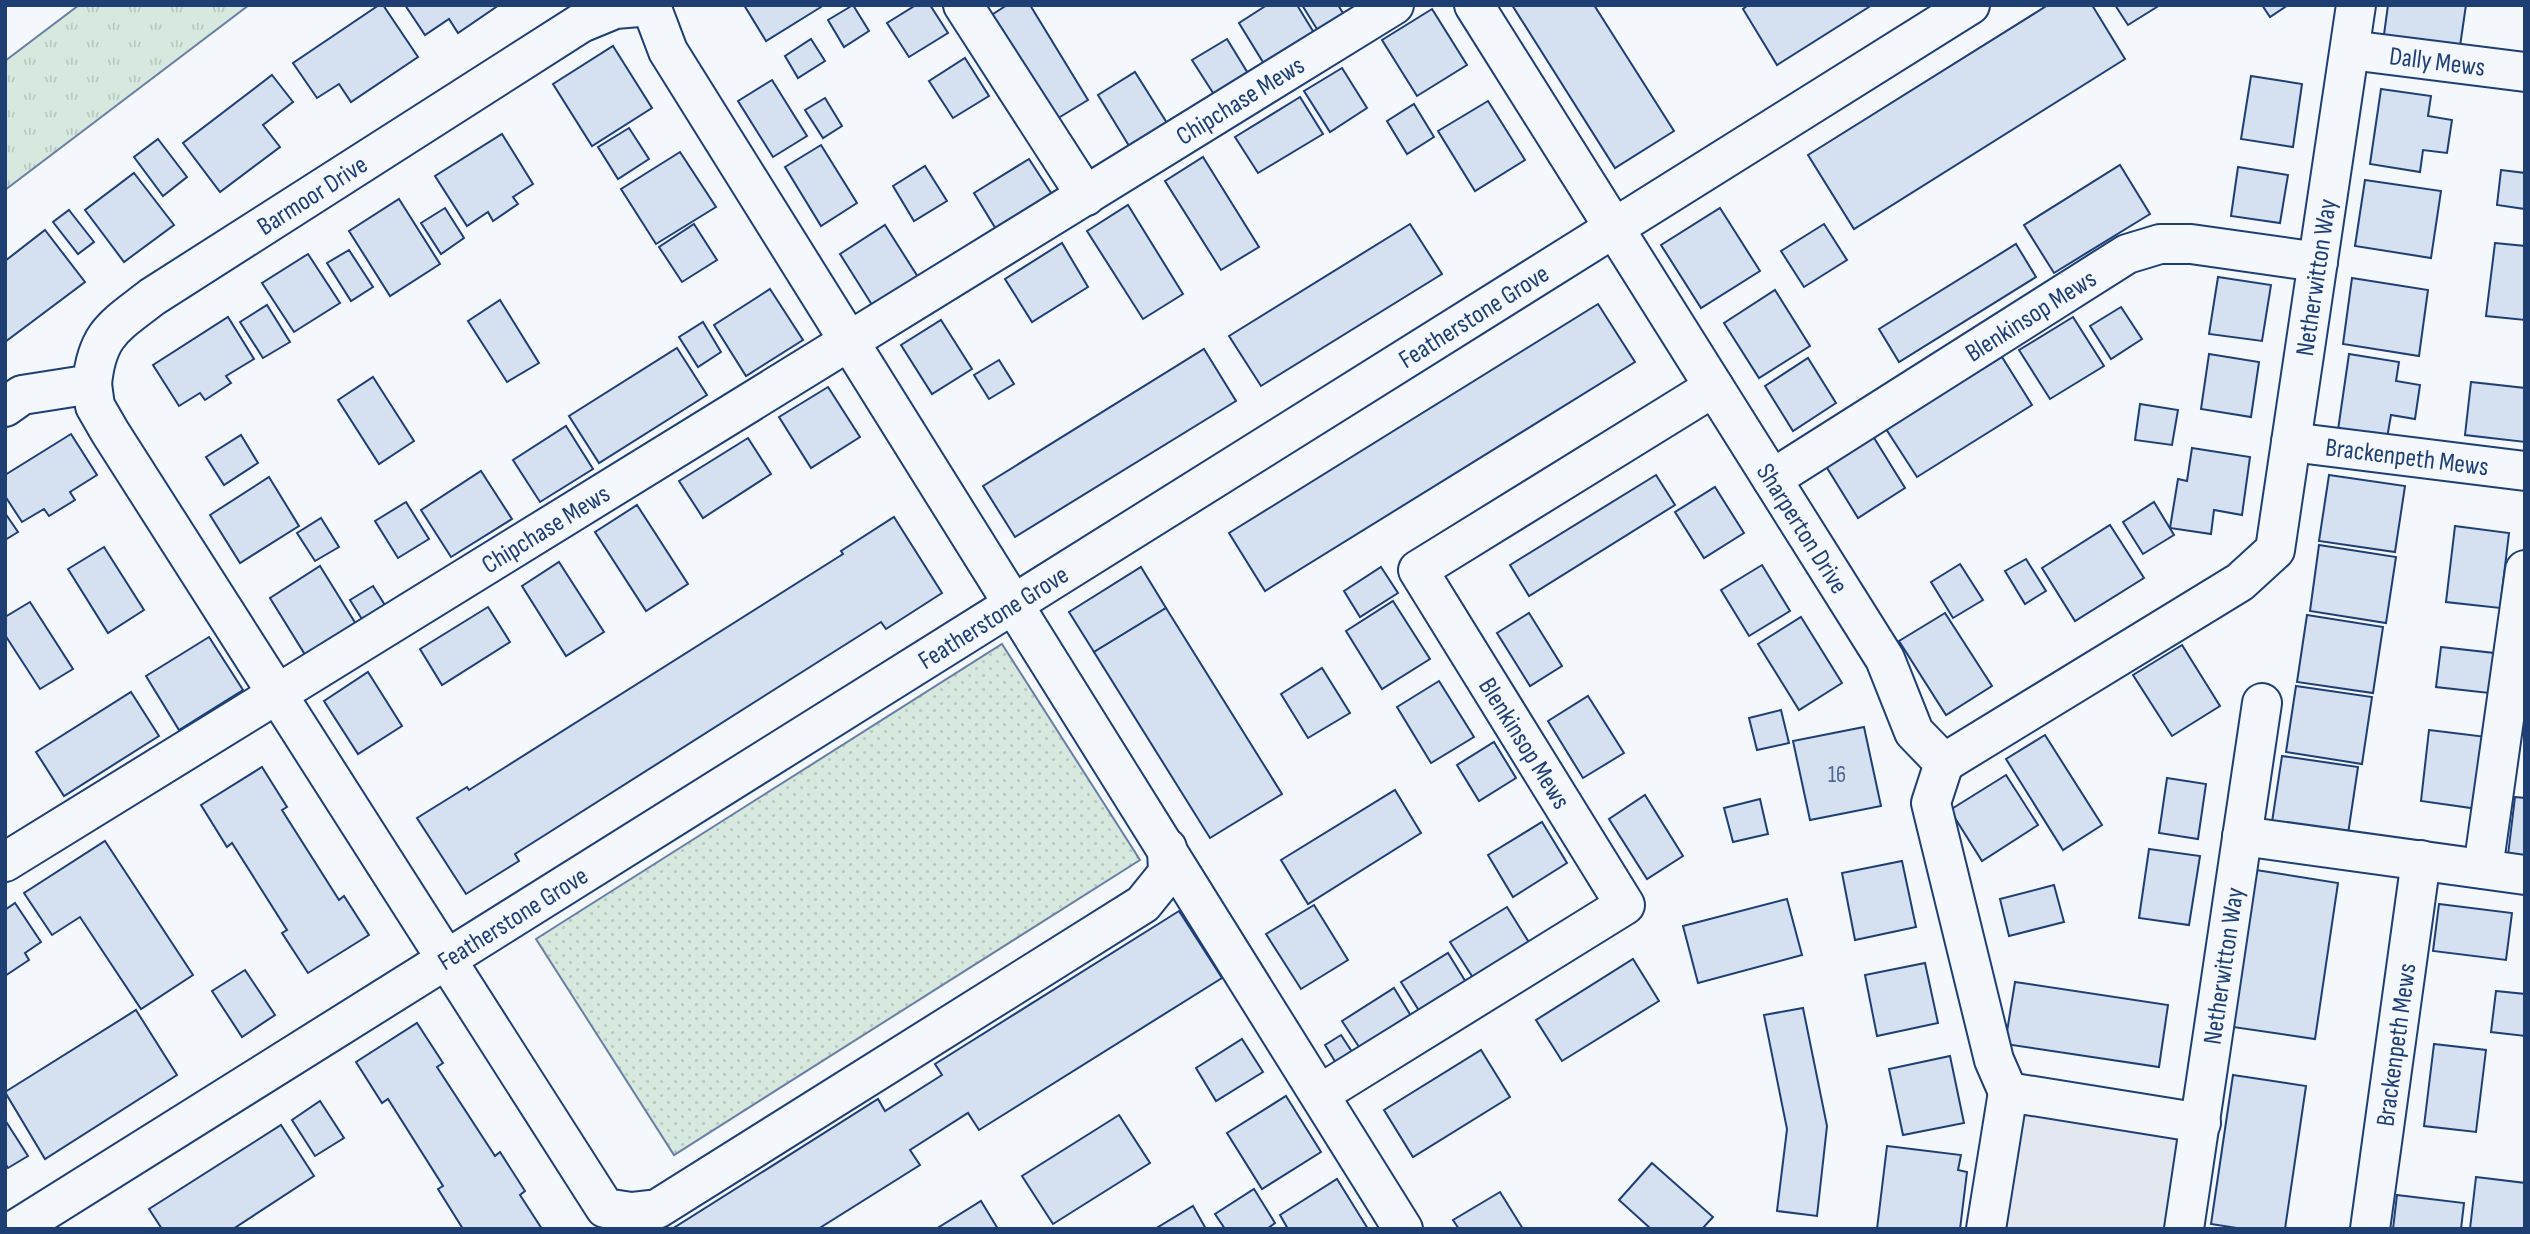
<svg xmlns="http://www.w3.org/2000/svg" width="2530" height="1234" viewBox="0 0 2530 1234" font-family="'Sofia Sans Condensed',sans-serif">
	<defs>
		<pattern id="grass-tufts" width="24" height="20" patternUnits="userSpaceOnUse" patternTransform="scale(1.75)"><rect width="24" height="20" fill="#d7e8df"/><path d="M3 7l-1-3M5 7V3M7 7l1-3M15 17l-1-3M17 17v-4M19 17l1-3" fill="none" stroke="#b8c8c3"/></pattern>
		<pattern id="park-dots" width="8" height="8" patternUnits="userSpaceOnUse" patternTransform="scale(1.75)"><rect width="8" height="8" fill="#d7e8df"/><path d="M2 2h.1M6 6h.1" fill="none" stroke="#b8c8c3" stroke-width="1.8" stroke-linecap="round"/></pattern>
	</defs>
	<rect width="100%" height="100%" fill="#f4f7fb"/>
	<!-- grass -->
	<path fill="url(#grass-tufts)" stroke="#687fa3" stroke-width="2" d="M79,5H249L5,190V61Z"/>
	<!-- park -->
	<path fill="url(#park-dots)" stroke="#687fa3" stroke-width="2" d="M1002,644L1140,860L674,1155L536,939Z"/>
	<!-- parking -->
	<path fill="#e3e8f0" stroke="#687fa3" stroke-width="2" d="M2008,1092L2201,1123L2184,1229H1986Z"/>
	<!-- building -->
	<g fill="#d5e0f0" stroke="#1d3f73" stroke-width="2">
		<path d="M379,5H383L418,57L351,102L339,84L317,98L293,63Z"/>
		<path d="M405,5H499L458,33L449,19L425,35Z"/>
		<path d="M744,5H820L821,7L766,41Z"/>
		<path d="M853,5L869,31L844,47L828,20Z"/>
		<path d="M916,5H930L948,33L909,57L887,23Z"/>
		<path d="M1007,5H1030L1088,100L1055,120L990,16Z"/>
		<path d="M1267,5H1297L1316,36L1266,67L1239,23Z"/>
		<path d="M1302,5H1338L1346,18L1320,34Z"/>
		<path d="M1512,5H1594L1674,131L1615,168Z"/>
		<path d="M1748,5H1872L1777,65L1743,9Z"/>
		<path d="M2048,5H2092L2125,59L1854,229L1808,155Z"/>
		<path d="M2115,5H2160L2128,25Z"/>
		<path d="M2262,5H2288L2270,17Z"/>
		<path d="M2388,5H2466L2459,53L2383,42Z"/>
		<path d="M1432,9L1467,65L1417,96L1382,40Z"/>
		<path d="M811,39L825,61L798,78L785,56Z"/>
		<path d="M1227,39L1249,75L1215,96L1192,60Z"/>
		<path d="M613,46L652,108L592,146L553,84Z"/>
		<path d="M965,58L989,96L953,118L929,81Z"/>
		<path d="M1342,68L1367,108L1330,132L1304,91Z"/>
		<path d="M1135,72L1172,131L1134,154L1098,95Z"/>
		<path d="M272,75L293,102L263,125L280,147L220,192L183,143Z"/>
		<path d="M2251,76L2302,84L2293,147L2241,139Z"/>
		<path d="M772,80L807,136L773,157L738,101Z"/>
		<path d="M2381,89L2431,96L2428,116L2452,120L2447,153L2423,150L2420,172L2370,164Z"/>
		<path d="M1300,97L1323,134L1258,173L1235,137Z"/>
		<path d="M825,98L842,126L823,138L805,110Z"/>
		<path d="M1488,101L1525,160L1475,191L1438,131Z"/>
		<path d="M1414,104L1434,137L1407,154L1387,121Z"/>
		<path d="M629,128L649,159L618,179L598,147Z"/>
		<path d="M502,134L533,184L513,197L518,204L493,221L488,212L467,226L435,176Z"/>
		<path d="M158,139L187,177L163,196L134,157Z"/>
		<path d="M821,145L857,203L821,226L785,167Z"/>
		<path d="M680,152L716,207L656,244L621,189Z"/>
		<path d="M1203,157L1259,247L1221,270L1165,181Z"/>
		<path d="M1029,159L1055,199L999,234L974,193Z"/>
		<path d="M2120,165L2150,214L2054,273L2024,225Z"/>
		<path d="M925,166L947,201L914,221L893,186Z"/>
		<path d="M2238,167L2288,175L2280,223L2231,216Z"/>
		<path d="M2501,170L2525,173V209L2497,205Z"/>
		<path d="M134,173L174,225L124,262L85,210Z"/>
		<path d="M2365,180L2441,191L2431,258L2355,246Z"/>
		<path d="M399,199L440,264L390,296L349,231Z"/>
		<path d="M1128,205L1183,294L1143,319L1087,231Z"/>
		<path d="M445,208L464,238L441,254L421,223Z"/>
		<path d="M1720,208L1760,271L1701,308L1661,245Z"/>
		<path d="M69,210L94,242L78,254L53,222Z"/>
		<path d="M694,224L717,260L682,282L659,247Z"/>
		<path d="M1410,224L1442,274L1261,386L1229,336Z"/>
		<path d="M1824,224L1847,260L1804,287L1781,251Z"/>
		<path d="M885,225L925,288L879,316L840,254Z"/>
		<path d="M45,230L85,282L5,342V261Z"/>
		<path d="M1062,243L1088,287L1032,322L1005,279Z"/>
		<path d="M2495,243L2525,246V320L2486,316Z"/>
		<path d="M2016,244L2036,277L1899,362L1879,329Z"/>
		<path d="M349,250L373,287L351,301L327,263Z"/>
		<path d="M308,254L340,303L294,332L262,283Z"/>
		<path d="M2218,277L2271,285L2262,341L2209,334Z"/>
		<path d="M2352,278L2428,290L2419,356L2343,344Z"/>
		<path d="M770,289L803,340L746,376L714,325Z"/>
		<path d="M1775,290L1810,346L1759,378L1724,323Z"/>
		<path d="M500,300L539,363L507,382L468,321Z"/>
		<path d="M1598,304L1635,362L1265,591L1229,533Z"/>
		<path d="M267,305L290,342L263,358L240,322Z"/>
		<path d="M2121,307L2142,339L2111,359L2090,326Z"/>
		<path d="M228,317L254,359L226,376L231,383L205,400L200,393L179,406L153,365Z"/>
		<path d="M2073,317L2104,366L2050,399L2019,350Z"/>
		<path d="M941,320L972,369L932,394L901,345Z"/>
		<path d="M703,322L721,352L698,367L679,337Z"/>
		<path d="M677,348L707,395L599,463L569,416Z"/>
		<path d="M1204,349L1236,401L1015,537L983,486Z"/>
		<path d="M2209,354L2259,362L2251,417L2201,409Z"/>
		<path d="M2349,354L2399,362L2396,381L2420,385L2415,419L2391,415L2387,438L2338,430Z"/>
		<path d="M2002,357L2032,405L1917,477L1886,429Z"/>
		<path d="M1808,358L1836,403L1793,431L1765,386Z"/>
		<path d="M999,360L1014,384L989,399L974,375Z"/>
		<path d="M373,377L414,441L379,464L338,400Z"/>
		<path d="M2471,382L2525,388V442L2465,435Z"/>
		<path d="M828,387L860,437L811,468L779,417Z"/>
		<path d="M2140,404L2178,410L2172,445L2135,440Z"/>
		<path d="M566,426L593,469L540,502L513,460Z"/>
		<path d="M1871,433L1905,488L1858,518L1824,463Z"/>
		<path d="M71,434L97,475L70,492L75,500L49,516L44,509L22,522L5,496V475Z"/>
		<path d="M241,435L258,463L224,485L206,457Z"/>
		<path d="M748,438L771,474L703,518L679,481Z"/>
		<path d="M2192,448L2250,457L2242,515L2214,510L2211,534L2170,528L2178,479L2187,481Z"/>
		<path d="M481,471L512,519L451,557L421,510Z"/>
		<path d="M1656,475L1675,505L1529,596L1510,565Z"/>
		<path d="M2329,475L2405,486L2395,552L2319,541Z"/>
		<path d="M269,477L299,526L240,563L210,515Z"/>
		<path d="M1715,487L1744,533L1704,558L1675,512Z"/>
		<path d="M406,502L429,539L398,558L375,521Z"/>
		<path d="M2154,502L2174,535L2143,554L2123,522Z"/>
		<path d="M637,505L688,584L646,611L595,532Z"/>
		<path d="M5,513L18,532L5,540Z"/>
		<path d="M894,517L942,593L886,629L881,622L515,854L519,861L466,894L417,818L467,787L469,790L843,554L841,551Z"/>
		<path d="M321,518L339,547L315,561L297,533Z"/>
		<path d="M2110,525L2144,578L2075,621L2042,568Z"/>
		<path d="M2455,526L2509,533L2500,608L2446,602Z"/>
		<path d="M2319,545L2396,557L2386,623L2310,611Z"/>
		<path d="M104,547L144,610L108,633L68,569Z"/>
		<path d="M2026,559L2046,591L2025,604L2005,571Z"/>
		<path d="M559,562L604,632L566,656L522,586Z"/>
		<path d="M1960,564L1983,600L1953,618L1931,582Z"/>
		<path d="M1762,565L1790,611L1749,636L1721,590Z"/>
		<path d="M320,566L359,629L309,661L270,598Z"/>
		<path d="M1141,567L1166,608L1094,652L1069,612Z"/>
		<path d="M1381,567L1398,593L1360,617L1344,591Z"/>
		<path d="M373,586L388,610L365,624L350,600Z"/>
		<path d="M1393,601L1430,659L1382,689L1346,631Z"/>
		<path d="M30,602L73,669L40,689L5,635V617Z"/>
		<path d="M488,607L510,642L442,685L420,649Z"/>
		<path d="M1166,608L1282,794L1210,838L1094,652Z"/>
		<path d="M1529,613L1562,666L1530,686L1497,633Z"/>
		<path d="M1945,613L1992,686L1946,715L1899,641Z"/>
		<path d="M2307,615L2383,627L2373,693L2297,682Z"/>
		<path d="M1801,617L1842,683L1799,710L1758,644Z"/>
		<path d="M209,637L243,690L179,730L146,676Z"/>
		<path d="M2182,645L2220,706L2172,736L2133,675Z"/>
		<path d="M2441,647L2494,653L2489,693L2436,687Z"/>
		<path d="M1322,668L1350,713L1308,738L1281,694Z"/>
		<path d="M368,672L402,726L358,754L324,701Z"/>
		<path d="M1439,681L1474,737L1431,763L1397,707Z"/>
		<path d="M2296,686L2372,697L2362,764L2286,752Z"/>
		<path d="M131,692L159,736L64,796L36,752Z"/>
		<path d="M1588,696L1624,753L1583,778L1548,721Z"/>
		<path d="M1781,710L1789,743L1757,750L1749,718Z"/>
		<path d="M1864,727L1881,806L1810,820L1793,741Z"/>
		<path d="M2429,730L2487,737L2478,809L2421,801Z"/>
		<path d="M2045,735L2102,825L2063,850L2006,759Z"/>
		<path d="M1494,742L1516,778L1479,801L1457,765Z"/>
		<path d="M2282,756L2358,767L2348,834L2272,822Z"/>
		<path d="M262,767L287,807L282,810L339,900L344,896L369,935L308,973L282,933L287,930L232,843L227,847L201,805Z"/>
		<path d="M2006,775L2038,825L1982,861L1950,810Z"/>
		<path d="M2167,778L2206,784L2198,839L2159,833Z"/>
		<path d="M1395,790L1421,833L1308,904L1281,860Z"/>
		<path d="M1645,795L1683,856L1647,879L1609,819Z"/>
		<path d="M2515,797L2525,798V857L2508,855Z"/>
		<path d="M1760,799L1768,834L1733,842L1724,808Z"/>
		<path d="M1542,822L1567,863L1513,897L1488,855Z"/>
		<path d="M105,841L193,975L141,1009L80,917L52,935L24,893Z"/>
		<path d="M2149,849L2200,856L2189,925L2139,918Z"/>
		<path d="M1902,861L1916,927L1855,940L1842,873Z"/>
		<path d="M2256,870L2338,883L2315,1039L2233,1027Z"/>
		<path d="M2054,885L2064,922L2009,936L2000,899Z"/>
		<path d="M1787,899L1802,955L1698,983L1683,926Z"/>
		<path d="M15,903L41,942L25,953L29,960L5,976V910Z"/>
		<path d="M2439,904L2512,913L2506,960L2433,951Z"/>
		<path d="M1314,905L1348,960L1301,989L1266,934Z"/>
		<path d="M1507,907L1535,952L1479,987L1450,942Z"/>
		<path d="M1179,911L1222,978L979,1130L968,1113L910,1150L920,1165L818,1229H672L878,1099L885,1111L942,1075L935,1064Z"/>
		<path d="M1448,953L1472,992L1425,1020L1401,982Z"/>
		<path d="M1633,959L1659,1001L1562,1061L1536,1020Z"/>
		<path d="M1925,963L1938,1023L1877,1036L1865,975Z"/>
		<path d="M245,970L275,1015L242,1037L212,991Z"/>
		<path d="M2015,982L2168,1005L2159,1067L2005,1044Z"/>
		<path d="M1394,988L1416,1024L1365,1056L1342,1021Z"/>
		<path d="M2496,991L2525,994V1036L2491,1032Z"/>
		<path d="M1803,1008L1827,1126L1817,1216L1777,1211L1787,1129L1764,1015Z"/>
		<path d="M136,1010L177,1075L45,1159L5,1092Z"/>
		<path d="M417,1023L443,1063L437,1067L495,1156L500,1152L525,1191L520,1195L542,1229H463L438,1189L443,1186L388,1099L382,1103L356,1062Z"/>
		<path d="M1341,1035L1356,1058L1339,1068L1325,1045Z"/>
		<path d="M1242,1039L1263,1072L1216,1101L1196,1068Z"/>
		<path d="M2434,1044L2486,1050L2476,1132L2424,1126Z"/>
		<path d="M1481,1050L1510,1097L1413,1157L1384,1110Z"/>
		<path d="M1950,1056L1964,1123L1903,1135L1889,1069Z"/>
		<path d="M2233,1075L2306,1086L2285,1229H2243L2211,1224Z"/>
		<path d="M1286,1096L1321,1152L1262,1189L1227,1133Z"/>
		<path d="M320,1101L344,1138L315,1156L292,1120Z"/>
		<path d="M1119,1115L1150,1163L1053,1224L1022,1176Z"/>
		<path d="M5,1120L28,1156L8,1168L5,1163Z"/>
		<path d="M281,1125L314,1176L233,1229H162L149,1209Z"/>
		<path d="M1887,1146L1961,1155L1958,1170L1967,1172L1960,1229H1877Z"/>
		<path d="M1652,1163L1713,1217L1702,1229H1651L1619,1200Z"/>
		<path d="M2476,1177L2525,1183V1229H2470Z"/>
		<path d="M1337,1179L1368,1229H1288L1280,1215Z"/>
		<path d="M1254,1189L1275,1223L1267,1229H1225L1215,1214Z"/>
		<path d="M1500,1192L1523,1229H1459L1453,1220Z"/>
		<path d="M2397,1195L2464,1203L2461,1229H2393Z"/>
		<path d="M981,1201L998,1229H936Z"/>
		<path d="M1193,1206L1206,1229H1155Z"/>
	</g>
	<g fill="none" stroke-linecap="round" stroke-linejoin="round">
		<defs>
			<g id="street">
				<path d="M963,5L1086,196"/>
				<path id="s1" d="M1474,5L1885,659L1914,732L1944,763"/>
				<path d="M651,6L668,51L1403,1229"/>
				<path id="s2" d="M2350,50L2525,72"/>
				<path d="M92,384L95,406L110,432L605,1208L631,1212L657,1209L1143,904L1168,873L1167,848"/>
				<path id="s3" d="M5,407L22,395L92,384C97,333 115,326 152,297L581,23L615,9L651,6"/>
				<path id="s4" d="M2291,442L2525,471"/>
				<path id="s5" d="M1772,479L2127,254L2160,244H2191L2318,262"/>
				<path id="s6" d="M1944,763L2240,582L2275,550L2356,5"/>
				<path d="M1944,763L1931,803L1994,1060L2008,1092"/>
				<path d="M2242,836L2525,875"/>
				<path id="s7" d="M5,862L1394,5"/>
				<path d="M2483,869L2525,570"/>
				<path d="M1320,1094L1625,905L1418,570L1714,387"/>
				<path id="s8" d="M16,1229L1970,5"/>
				<path d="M1986,1229L2008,1092L2201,1123"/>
				<path id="s9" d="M2184,1229L2262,703"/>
				<path id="s10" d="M2370,1229L2421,860"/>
			</g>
		</defs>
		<!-- street casing -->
		<use href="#street" stroke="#1d3f73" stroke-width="42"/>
		<!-- street -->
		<use href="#street" stroke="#f4f7fb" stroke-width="38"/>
	</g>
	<g text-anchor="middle" stroke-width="5" stroke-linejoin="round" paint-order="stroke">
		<!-- number labels -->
		<g font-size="23" fill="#4b6792">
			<text x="1837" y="782">16</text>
		</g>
		<!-- street labels -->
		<g font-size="26" fill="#1d3f73" stroke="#f4f7fb">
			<text dy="9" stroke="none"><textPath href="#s2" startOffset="88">Dally Mews</textPath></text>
			<text dy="9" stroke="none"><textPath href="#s7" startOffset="1451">Chipchase Mews</textPath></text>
			<text dy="9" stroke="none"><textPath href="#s3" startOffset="392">Barmoor Drive</textPath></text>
			<text dy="9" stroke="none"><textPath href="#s6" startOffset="670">Netherwitton Way</textPath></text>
			<text dy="9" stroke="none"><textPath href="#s5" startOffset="306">Blenkinsop Mews</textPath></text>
			<text dy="9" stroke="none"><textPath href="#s8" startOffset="1720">Featherstone Grove</textPath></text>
			<text dy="9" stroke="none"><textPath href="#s4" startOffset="117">Brackenpeth Mews</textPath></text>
			<text dy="9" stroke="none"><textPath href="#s1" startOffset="618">Sharperton Drive</textPath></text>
			<text dy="9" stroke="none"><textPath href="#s7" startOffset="635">Chipchase Mews</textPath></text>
			<text dy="9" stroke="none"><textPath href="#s8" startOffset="1153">Featherstone Grove</textPath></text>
			<text transform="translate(1525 743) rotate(58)" y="9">Blenkinsop Mews</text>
			<text dy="9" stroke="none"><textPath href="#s8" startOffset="586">Featherstone Grove</textPath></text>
			<text dy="9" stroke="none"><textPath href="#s9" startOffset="266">Netherwitton Way</textPath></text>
			<text dy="9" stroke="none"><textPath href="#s10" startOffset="186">Brackenpeth Mews</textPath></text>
		</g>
	</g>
	<!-- border -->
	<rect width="2530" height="1234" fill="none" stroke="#1d3f73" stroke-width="14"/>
</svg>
